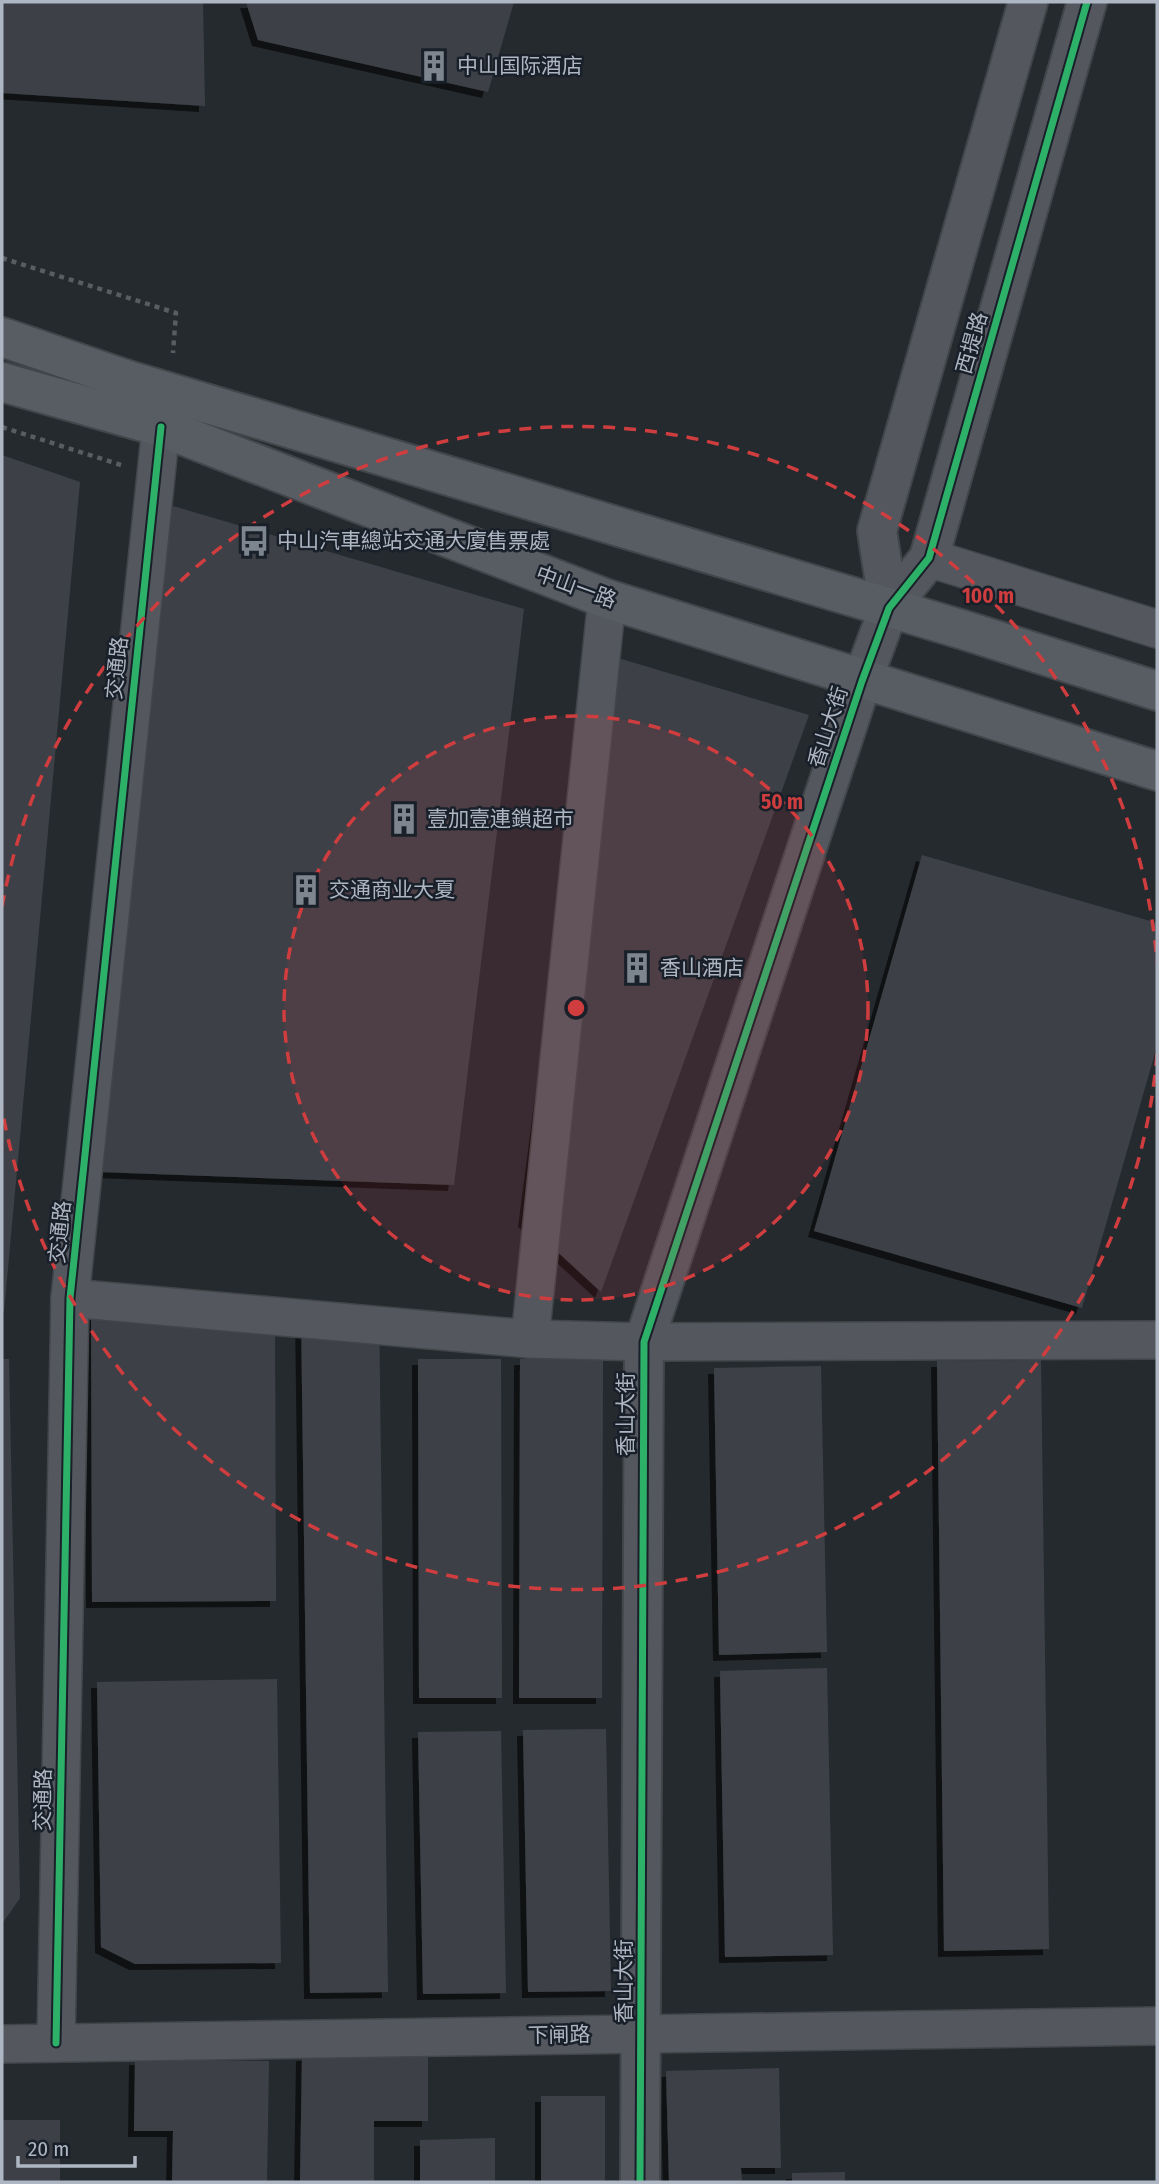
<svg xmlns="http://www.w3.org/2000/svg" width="1159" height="2184" viewBox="0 0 1159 2184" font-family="'Fira Sans Condensed','Noto Sans SC',sans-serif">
	<defs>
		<filter id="shadow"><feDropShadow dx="-6" dy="6" stdDeviation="0" flood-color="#0009"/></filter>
	</defs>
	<rect width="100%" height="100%" fill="#252a2f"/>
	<!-- building -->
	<g fill="#3d4146" filter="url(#shadow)">
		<path d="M2,2H203L205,106L2,93Z"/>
		<path d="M246,2H514L488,92L258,40Z"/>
		<path d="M2,455L80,482L4,1312H2Z"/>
		<path d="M156,501L524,609L454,1185L100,1172Z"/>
		<path d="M598,652L809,715L601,1292L524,1221Z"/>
		<path d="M922,855L1157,923V1046L1082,1308L814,1231Z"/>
		<path d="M379,1310L388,1992L310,1993L301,1311Z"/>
		<path d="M91,1313H275L276,1601L92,1602Z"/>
		<path d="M2,1359H9L20,1898L2,1924Z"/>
		<path d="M418,1359H501L502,1698H419Z"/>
		<path d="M520,1359H603L602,1698H519Z"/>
		<path d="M1041,1360L1049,1949L944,1951L937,1361Z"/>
		<path d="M821,1366L827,1652L719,1655L714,1368Z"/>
		<path d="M827,1668L833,1955L725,1957L720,1671Z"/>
		<path d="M277,1679L281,1963L135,1964L101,1947L97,1682Z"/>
		<path d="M606,1729L611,1991L528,1992L523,1730Z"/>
		<path d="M501,1731L506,1993L423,1994L418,1732Z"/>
		<path d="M302,2055L428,2056V2121H374V2182H300Z"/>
		<path d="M135,2059L269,2061L267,2182H172L173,2131H134Z"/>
		<path d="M779,2068L781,2168H741L742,2182H669L666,2071Z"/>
		<rect x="541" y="2096" width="64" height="86"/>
		<rect x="2" y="2120" width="58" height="62"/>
		<path d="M495,2138V2182H420V2140Z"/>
		<path d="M845,2172V2182H792V2173Z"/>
	</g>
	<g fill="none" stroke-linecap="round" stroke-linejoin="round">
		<defs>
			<g id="minor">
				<path d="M929,558L1157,629"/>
				<path d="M70,1298L530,1339L607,599"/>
				<path d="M530,1339L644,1342L1157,1340"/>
				<path d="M56,2043L70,1298L161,427"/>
				<path d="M2,2044L1157,2026"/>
			</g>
			<g id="tertiary">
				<path d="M889,608L877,531L1028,2"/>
				<path d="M640,2182L644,1342L862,681L889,608L929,558L1087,2"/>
			</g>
			<g id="secondary">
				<path d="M2,337L128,380L967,631L1157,691"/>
				<path d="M2,382L161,427L607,599L1157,771"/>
			</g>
		</defs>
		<!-- minor casing -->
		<use href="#minor" stroke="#42464a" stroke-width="40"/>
		<!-- tertiary casing -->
		<use href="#tertiary" stroke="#42464a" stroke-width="42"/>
		<!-- secondary casing -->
		<use href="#secondary" stroke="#42464a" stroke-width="42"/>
		<!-- path -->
		<g stroke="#585d61" stroke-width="4.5" stroke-dasharray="5 5" stroke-linecap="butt">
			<path d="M2,258L176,313L173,353"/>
			<path d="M2,427L121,465"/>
		</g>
		<!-- minor -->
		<use href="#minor" stroke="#54585e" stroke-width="37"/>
		<!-- tertiary -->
		<use href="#tertiary" stroke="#54585e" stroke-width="38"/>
		<!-- secondary -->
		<use href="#secondary" stroke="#585c63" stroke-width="38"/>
		<defs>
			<g id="cycleway">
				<path d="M56,2043L70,1298L161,427"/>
				<path d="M640,2182L644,1342L862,681L889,608L929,558L1087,2"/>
			</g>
		</defs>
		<!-- cycleway casing -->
		<use href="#cycleway" stroke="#192029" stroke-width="11"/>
		<!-- cycleway -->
		<use href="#cycleway" stroke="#2db169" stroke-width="7"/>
	</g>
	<!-- distance rings -->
	<circle cx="576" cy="1008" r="292" fill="#d03d3f" fill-opacity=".12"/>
	<g fill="none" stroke="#d03d3f" stroke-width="3.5" stroke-dasharray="12 9">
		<circle cx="576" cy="1008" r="292"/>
		<path d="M1157 1054A583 583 0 0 1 2 1109M2 907A583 583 0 0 1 1157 962"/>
	</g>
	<!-- icons -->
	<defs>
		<symbol id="building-bare" viewBox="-9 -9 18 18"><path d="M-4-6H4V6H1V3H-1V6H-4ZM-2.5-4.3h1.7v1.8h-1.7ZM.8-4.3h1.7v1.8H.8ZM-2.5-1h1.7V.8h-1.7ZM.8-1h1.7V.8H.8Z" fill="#7d858f" stroke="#192029" stroke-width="2.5" paint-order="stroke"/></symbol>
		<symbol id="bus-bare" viewBox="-9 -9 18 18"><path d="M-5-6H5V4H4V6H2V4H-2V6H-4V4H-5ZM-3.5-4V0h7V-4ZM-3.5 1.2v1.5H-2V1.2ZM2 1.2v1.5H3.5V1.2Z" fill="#7d858f" stroke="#192029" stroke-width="2.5" paint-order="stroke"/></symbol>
	</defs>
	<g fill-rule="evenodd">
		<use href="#building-bare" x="412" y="44" width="44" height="44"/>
		<use href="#bus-bare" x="232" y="519" width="44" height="44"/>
		<use href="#building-bare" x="382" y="797" width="44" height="44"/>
		<use href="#building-bare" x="284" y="868" width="44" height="44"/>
		<use href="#building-bare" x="615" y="946" width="44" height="44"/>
	</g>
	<g text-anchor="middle" stroke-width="5" stroke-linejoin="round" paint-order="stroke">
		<!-- poi labels -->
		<g font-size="21" fill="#adb6c2" stroke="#192029" text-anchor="start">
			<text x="457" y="73">中山国际酒店</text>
			<text x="277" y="548">中山汽車總站交通大廈售票處</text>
			<text x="427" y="826">壹加壹連鎖超市</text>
			<text x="329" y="897">交通商业大夏</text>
			<text x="660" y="975">香山酒店</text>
		</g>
		<!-- street labels -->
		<g font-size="21" fill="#adb6c2" stroke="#192029">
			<text transform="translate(972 343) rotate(-74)" y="7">西提路</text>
			<text transform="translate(576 587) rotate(20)" y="7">中山一路</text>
			<text transform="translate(117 668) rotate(-84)" y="7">交通路</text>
			<text transform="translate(828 727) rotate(-72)" y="7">香山大街</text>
			<text transform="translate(60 1232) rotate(-84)" y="7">交通路</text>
			<text transform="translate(626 1414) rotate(-90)" y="7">香山大街</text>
			<text transform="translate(43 1800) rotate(-89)" y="7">交通路</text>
			<text transform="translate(624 1981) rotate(-90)" y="7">香山大街</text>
			<text transform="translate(559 2035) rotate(-1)" y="7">下闸路</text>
		</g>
	</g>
	<circle cx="576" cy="1008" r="10" fill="#d03d3f" stroke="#192029" stroke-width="3.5"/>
	<g font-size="21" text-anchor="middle" font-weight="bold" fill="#d03d3f" stroke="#192029" stroke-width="5" stroke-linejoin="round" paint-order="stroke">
		<text x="988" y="603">100 m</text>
		<text x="782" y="809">50 m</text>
	</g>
	<!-- border -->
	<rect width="1159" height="2184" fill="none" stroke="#adb6c2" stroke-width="7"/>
	<!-- scale -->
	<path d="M18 2156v10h117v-10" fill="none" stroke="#adb6c2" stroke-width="3.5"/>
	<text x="28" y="2156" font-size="21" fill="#adb6c2" stroke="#192029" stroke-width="5" paint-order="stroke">20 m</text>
</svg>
